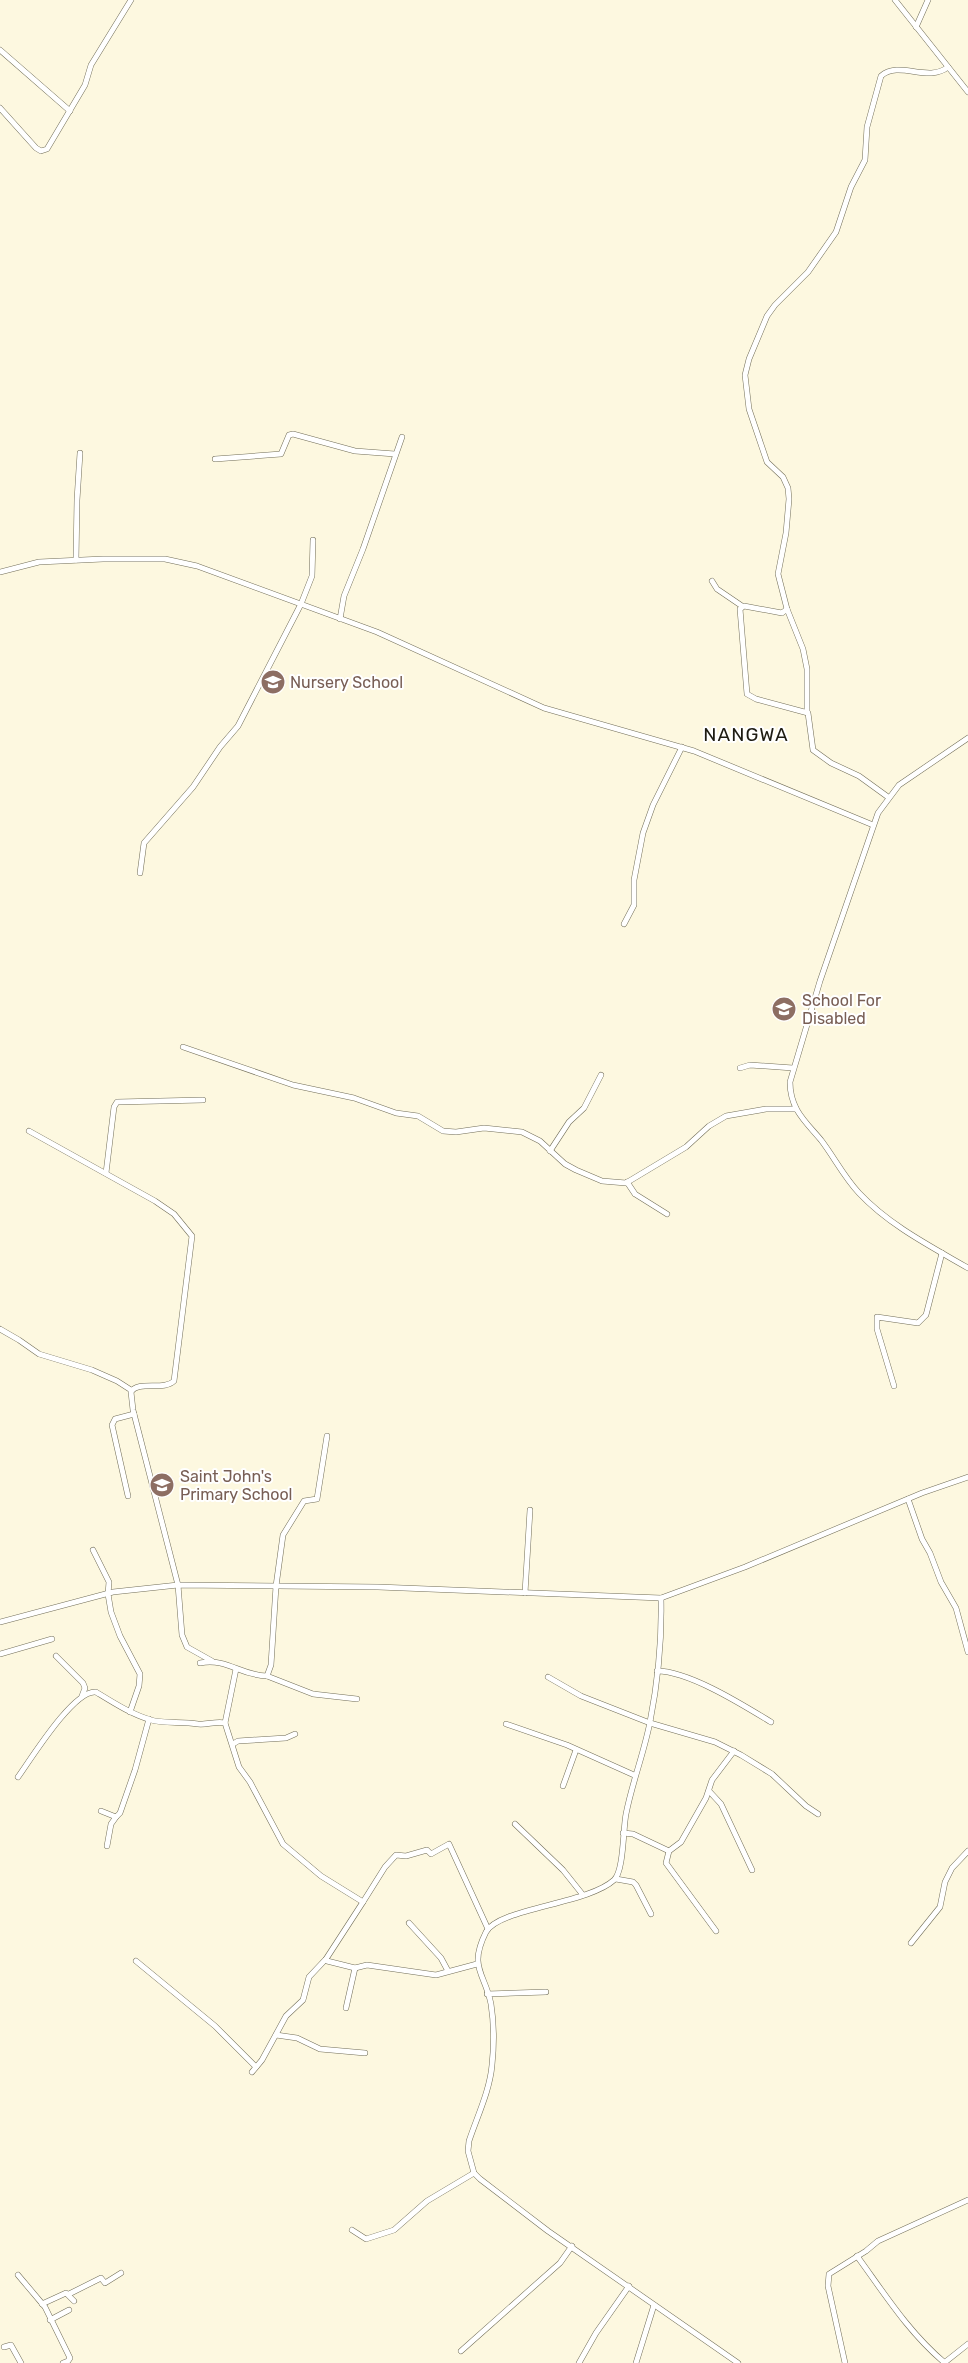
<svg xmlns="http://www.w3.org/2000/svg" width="968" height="2363" viewBox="0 0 968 2363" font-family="Rubik,sans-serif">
	<rect width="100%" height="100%" fill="#fdf8e0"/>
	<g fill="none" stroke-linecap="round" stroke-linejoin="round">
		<defs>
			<g id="minor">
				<path d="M895,0L968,92"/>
				<path d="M916,27L928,0"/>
				<path d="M0,50L70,111"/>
				<path d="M0,108L36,148L41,151L47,149L85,85L91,65L131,0"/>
				<path d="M215,459L281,454L289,435L293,434L355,451L395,454"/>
				<path d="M76,560L77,500L80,453"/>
				<path d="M0,572L39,562L103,559H165L197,566L377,632L544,708L694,751L873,825"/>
				<path d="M712,581L717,589L742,606"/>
				<path d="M787,609L782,613L744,606L740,609L747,694L756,699L808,713L813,750L831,763L859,776L888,797"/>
				<path d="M340,619L344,596L363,549L402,437"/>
				<path d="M807,712V669L803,649L787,609L778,574L786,533L789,499L788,488L783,477L767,462L749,409L745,375L749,359L767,316L775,305L808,272L836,232L851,187L865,160L867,127L881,76C899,60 928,83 948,67"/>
				<path d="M968,738L899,785L878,813L820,981L790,1082C790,1109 805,1121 821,1140C834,1157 844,1177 859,1193C889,1225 930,1246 968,1268"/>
				<path d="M140,873L144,843L193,787L220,747L238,726L301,604L312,576L313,540"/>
				<path d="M624,924L634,905V880L643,833L653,805L682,747"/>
				<path d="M183,1047L293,1085L354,1098L396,1113L418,1116L443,1131L456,1132L484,1128L522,1132L540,1141L565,1164L576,1170L602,1181L626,1183L686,1147L709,1126L726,1116L766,1109H796"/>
				<path d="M740,1068L750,1065L793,1068"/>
				<path d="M29,1131L155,1201L174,1214L192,1236L174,1381C164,1391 138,1380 131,1392L133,1410L178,1585L182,1635L187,1647L212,1661"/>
				<path d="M550,1151L569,1122L584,1108L601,1075"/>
				<path d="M106,1173L114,1107L117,1102L203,1100"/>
				<path d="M627,1182L635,1194L667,1214"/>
				<path d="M0,1329L19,1340L39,1354L92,1370L117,1381L131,1390"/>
				<path d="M894,1386L877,1329V1317L918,1323L926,1315L942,1253"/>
				<path d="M327,1436L317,1499L304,1501L283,1535L276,1586L271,1665L267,1676L313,1694L357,1699"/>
				<path d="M128,1496L112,1425L115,1419L134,1414"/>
				<path d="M908,1499L922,1539L930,1553L941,1582L956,1608L968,1652"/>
				<path d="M93,1550L109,1582L108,1594L111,1612L120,1636L140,1674L139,1686L130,1712"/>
				<path d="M525,1593L530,1510"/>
				<path d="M661,1598C662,1639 658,1681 650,1722C644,1753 632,1783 626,1814C623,1828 624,1871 614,1880C588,1904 499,1908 486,1932C468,1968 485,1973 491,2004C494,2023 494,2046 492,2065C490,2090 477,2117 469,2141L468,2151L474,2173L480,2179L548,2231L738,2363"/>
				<path d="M0,1622L113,1592L178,1585L378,1587L661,1598L745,1567L922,1493L968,1477"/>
				<path d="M0,1654L52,1639"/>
				<path d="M56,1656L83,1683L85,1688L82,1696"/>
				<path d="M200,1663C228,1658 239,1675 267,1676"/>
				<path d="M657,1671C689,1671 743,1705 771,1722"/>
				<path d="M548,1677L581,1696L650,1723L715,1742L741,1755L772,1774L806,1806L818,1814"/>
				<path d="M225,1723L236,1669"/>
				<path d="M506,1724L567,1745L634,1775"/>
				<path d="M233,1744L238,1741L286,1738L295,1734"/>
				<path d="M18,1777C31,1759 74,1689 96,1692C114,1703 131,1714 151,1720C164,1724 183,1721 198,1724C207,1725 216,1721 225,1723L239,1767L250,1782L283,1844L321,1876L363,1902L326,1959L327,1961L355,1968L367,1965L436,1975L477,1964"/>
				<path d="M563,1786L576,1750"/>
				<path d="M709,1791L721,1804L752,1870"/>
				<path d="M101,1811L116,1817L120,1813L135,1770L149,1719"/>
				<path d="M515,1824L563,1870L583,1895"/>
				<path d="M623,1833L633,1834L669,1851"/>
				<path d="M107,1846L111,1824L116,1817"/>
				<path d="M616,1879L633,1882L636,1885L651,1914"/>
				<path d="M363,1902L385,1867L396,1855L406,1856L427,1850L431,1854L449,1844L488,1929"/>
				<path d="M409,1923L441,1958L448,1971"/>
				<path d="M716,1931L666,1863L669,1851L681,1842L706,1798L712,1780L734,1751"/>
				<path d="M911,1943L940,1907L945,1882L952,1868L968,1851"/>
				<path d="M136,1961L215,2026L256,2067"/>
				<path d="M487,1994L546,1992"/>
				<path d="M346,2008L355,1968"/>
				<path d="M276,2035L297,2038L320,2049L365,2053"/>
				<path d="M252,2072L262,2060L286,2016L303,2000L309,1977L325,1960"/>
				<path d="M352,2230L366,2239L394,2230L427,2201L474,2173"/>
				<path d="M857,2256C884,2293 909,2333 945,2363"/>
				<path d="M18,2275L45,2307L70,2358L68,2361L63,2363"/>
				<path d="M69,2294L101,2278L105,2283L121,2273"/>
				<path d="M42,2304L66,2293L74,2301"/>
				<path d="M50,2320L69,2310"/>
				<path d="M4,2347L11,2345L21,2363"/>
				<path d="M461,2351L560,2263L572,2246"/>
				<path d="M579,2363L596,2333L629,2286"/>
				<path d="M636,2363L654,2305"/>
				<path d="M845,2363L828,2286L829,2274L866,2251L878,2241L968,2200"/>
				<path d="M944,2363L968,2344"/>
			</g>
		</defs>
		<!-- minor casing -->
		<use href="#minor" stroke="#726e58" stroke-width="6"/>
		<!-- minor -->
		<use href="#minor" stroke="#fff" stroke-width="5"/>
	</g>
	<!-- icons -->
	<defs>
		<symbol id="school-disc" viewBox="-11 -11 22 22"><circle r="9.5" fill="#8d6e63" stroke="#fff"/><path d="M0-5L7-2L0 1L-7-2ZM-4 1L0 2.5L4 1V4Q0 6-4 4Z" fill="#fff"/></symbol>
	</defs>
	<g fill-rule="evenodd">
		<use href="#school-disc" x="259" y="668" width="28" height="28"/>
		<use href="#school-disc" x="770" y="995" width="28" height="28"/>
		<use href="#school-disc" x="148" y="1471" width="28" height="28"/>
	</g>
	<g text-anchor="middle" stroke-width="4" stroke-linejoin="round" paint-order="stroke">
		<!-- education labels -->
		<g font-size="16" fill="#785e54" stroke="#fff" text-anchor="start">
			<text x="290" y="688">Nursery School</text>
			<text x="802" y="1006">School For<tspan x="802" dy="18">Disabled</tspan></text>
			<text x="180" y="1482">Saint John's<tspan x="180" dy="18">Primary School</tspan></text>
		</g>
		<!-- quarter labels -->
		<g font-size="19" letter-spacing="1" fill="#1e1c13" stroke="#fff">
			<text x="746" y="741">NANGWA</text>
		</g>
	</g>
</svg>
